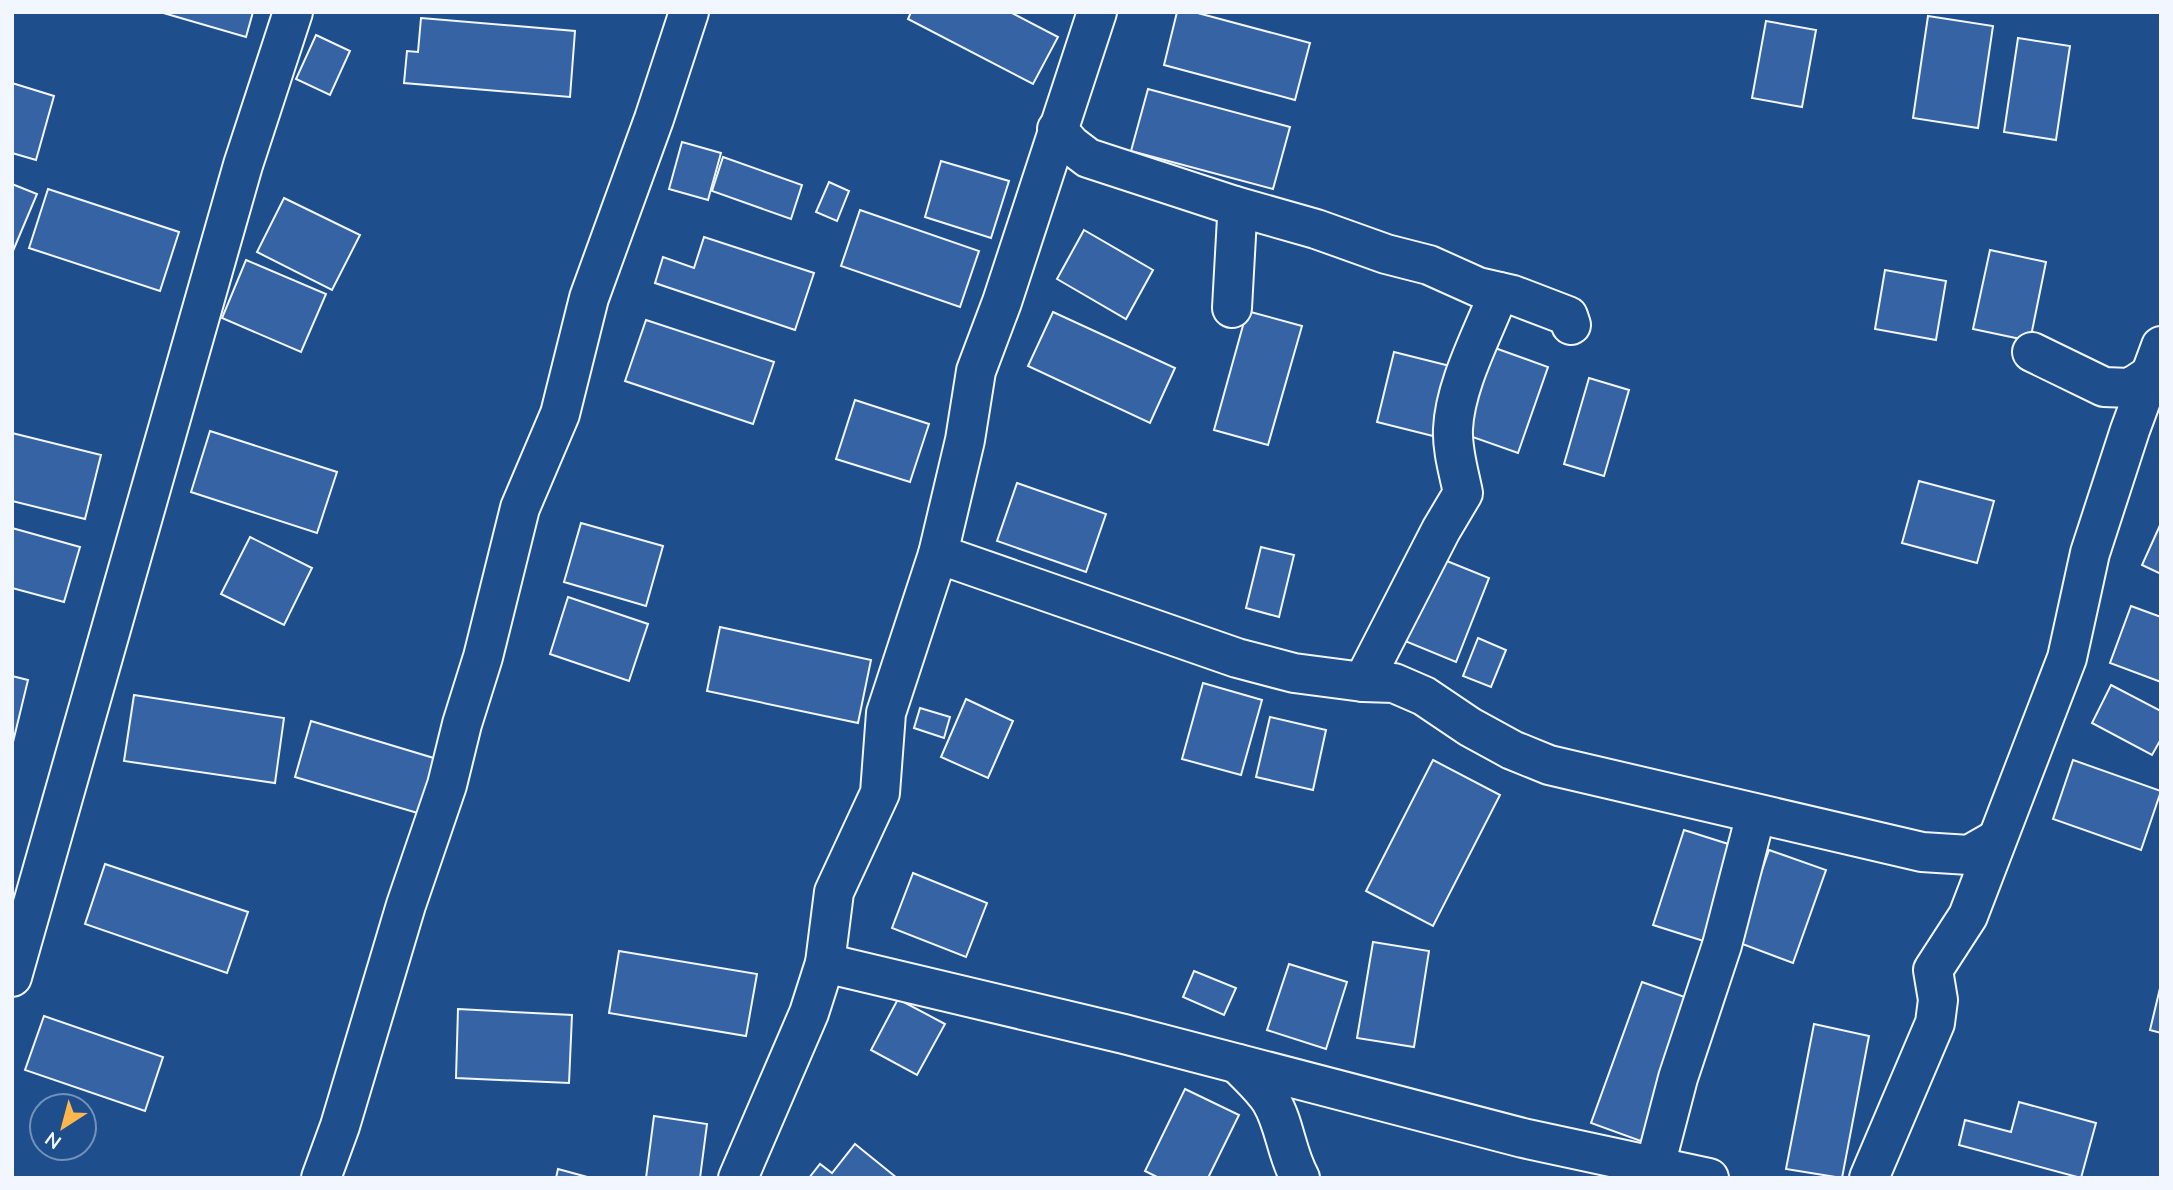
<svg xmlns="http://www.w3.org/2000/svg" width="2173" height="1190" viewBox="0 0 2173 1190" font-family="'Nunito Sans',sans-serif">
	<rect width="100%" height="100%" fill="#1f4e8c"/>
	<!-- building -->
	<g fill="#3563a3" stroke="#f2f6ff" stroke-width="2">
		<path d="M160,12H253L246,37Z"/>
		<path d="M911,12H1010L1058,37L1033,84L908,19Z"/>
		<path d="M1177,12H1194L1310,43L1295,100L1164,65Z"/>
		<path d="M1928,16L1993,26L1978,128L1913,118Z"/>
		<path d="M421,18L575,31L570,97L404,83L407,51L418,52Z"/>
		<path d="M1766,21L1816,30L1802,107L1752,98Z"/>
		<path d="M316,35L350,51L330,95L296,79Z"/>
		<path d="M2018,38L2070,46L2056,140L2004,132Z"/>
		<path d="M12,83L54,96L36,160L12,153Z"/>
		<path d="M1148,89L1290,127L1273,189L1131,151Z"/>
		<path d="M682,142L721,153L708,200L669,189Z"/>
		<path d="M723,157L802,185L791,219L712,191Z"/>
		<path d="M941,161L1009,181L991,238L925,217Z"/>
		<path d="M829,182L849,191L837,221L816,212Z"/>
		<path d="M12,184L37,194L13,251H12Z"/>
		<path d="M48,189L179,232L160,291L29,248Z"/>
		<path d="M284,198L360,235L332,290L257,252Z"/>
		<path d="M860,210L979,251L960,307L841,266Z"/>
		<path d="M1084,230L1153,270L1126,319L1057,279Z"/>
		<path d="M704,237L814,273L795,330L655,283L663,257L694,268Z"/>
		<path d="M1990,250L2046,262L2030,341L1973,329Z"/>
		<path d="M246,260L326,294L301,352L222,318Z"/>
		<path d="M1885,270L1946,281L1936,340L1875,329Z"/>
		<path d="M1247,311L1302,326L1268,445L1214,430Z"/>
		<path d="M1053,312L1175,368L1150,423L1028,366Z"/>
		<path d="M646,320L774,362L753,424L625,381Z"/>
		<path d="M1495,348L1548,367L1518,453L1464,434Z"/>
		<path d="M1394,352L1462,369L1445,439L1377,422Z"/>
		<path d="M1589,378L1629,390L1604,476L1564,464Z"/>
		<path d="M855,400L929,424L910,482L836,459Z"/>
		<path d="M210,431L337,472L317,533L191,492Z"/>
		<path d="M12,433L101,455L85,519L12,501Z"/>
		<path d="M1919,481L1994,501L1977,563L1902,543Z"/>
		<path d="M1017,483L1106,514L1086,572L997,541Z"/>
		<path d="M581,523L663,546L646,606L564,582Z"/>
		<path d="M2161,523V574L2142,565Z"/>
		<path d="M12,528L80,547L64,602L12,588Z"/>
		<path d="M250,537L312,568L284,625L221,594Z"/>
		<path d="M1261,547L1294,555L1279,617L1246,608Z"/>
		<path d="M1437,557L1489,578L1456,662L1405,641Z"/>
		<path d="M568,597L648,624L629,681L550,654Z"/>
		<path d="M2131,606L2161,617V682L2110,663Z"/>
		<path d="M720,627L871,660L858,723L707,691Z"/>
		<path d="M1478,638L1506,650L1491,687L1463,676Z"/>
		<path d="M12,676L28,680L13,742H12Z"/>
		<path d="M1203,683L1262,700L1241,775L1182,759Z"/>
		<path d="M2111,685L2161,711V739L2152,755L2092,723Z"/>
		<path d="M134,695L284,718L275,783L124,761Z"/>
		<path d="M966,699L1013,721L988,778L941,757Z"/>
		<path d="M920,708L950,717L944,738L914,728Z"/>
		<path d="M1270,717L1326,730L1313,790L1256,777Z"/>
		<path d="M311,721L437,759L421,814L295,777Z"/>
		<path d="M1433,760L1500,795L1433,926L1366,891Z"/>
		<path d="M2073,760L2161,791L2141,850L2053,819Z"/>
		<path d="M1684,830L1741,848L1710,943L1653,925Z"/>
		<path d="M1769,850L1826,870L1793,963L1737,942Z"/>
		<path d="M105,864L248,912L227,973L85,924Z"/>
		<path d="M913,873L987,903L966,957L892,928Z"/>
		<path d="M1373,942L1429,951L1414,1047L1357,1038Z"/>
		<path d="M619,951L757,974L746,1036L609,1013Z"/>
		<path d="M1289,964L1347,982L1326,1049L1267,1030Z"/>
		<path d="M1194,971L1236,988L1224,1015L1183,997Z"/>
		<path d="M1642,982L1699,1002L1649,1144L1591,1123Z"/>
		<path d="M2161,984V1033L2150,1030Z"/>
		<path d="M898,999L945,1024L917,1075L871,1050Z"/>
		<path d="M458,1009L572,1015L569,1083L456,1078Z"/>
		<path d="M44,1016L163,1057L145,1111L25,1070Z"/>
		<path d="M1814,1024L1869,1036L1842,1178L1786,1169Z"/>
		<path d="M1185,1089L1239,1115L1208,1178H1159L1145,1171Z"/>
		<path d="M2019,1102L2096,1123L2081,1178L1959,1145L1965,1120L2011,1132Z"/>
		<path d="M654,1116L707,1124L700,1178H646Z"/>
		<path d="M855,1144L897,1178H809L820,1164L832,1173Z"/>
		<path d="M558,1169L591,1178H556Z"/>
	</g>
	<g fill="none" stroke-linecap="round" stroke-linejoin="round">
		<defs>
			<g id="minor">
				<path d="M1057,129L1071,145L1088,158L1235,206L1237,218L1232,308"/>
				<path d="M1235,206L1316,229L1386,254L1429,265L1478,287L1513,295L1568,316L1571,325"/>
				<path d="M2032,352L2104,387L2130,388L2150,375"/>
				<path d="M938,554L1237,658L1294,673L1363,682L1394,683L1424,696L1470,727L1512,750L1549,765L1922,852L1969,855L1997,839"/>
				<path d="M1363,682L1441,530L1463,493C1459,473 1452,450 1453,429C1455,384 1483,334 1499,292"/>
				<path d="M825,963L1124,1034L1523,1138L1709,1178"/>
				<path d="M12,977L243,165L293,12"/>
				<path d="M1238,1064C1248,1075 1262,1087 1271,1101C1285,1124 1286,1153 1300,1178"/>
				<path d="M1655,1166L1678,1078L1722,945L1756,814"/>
				<path d="M321,1178L340,1126L406,905L447,785L462,724L483,657L520,508L560,414L589,298L654,119L689,12"/>
				<path d="M738,1178L809,1013L825,963L834,892L880,793L886,713L938,554L965,440L976,371L1002,302L1097,12"/>
				<path d="M1869,1178L1935,1023L1938,1000L1933,970L1968,916L2067,658L2090,553L2130,430L2161,346"/>
			</g>
		</defs>
		<!-- minor casing -->
		<use href="#minor" stroke="#f2f6ff" stroke-width="42"/>
		<!-- minor -->
		<use href="#minor" stroke="#1f4e8c" stroke-width="38"/>
	</g>
	<!-- border -->
	<rect width="2173" height="1190" fill="none" stroke="#f2f6ff" stroke-width="28"/>
	<!-- north arrow -->
	<g transform="translate(63 1127) rotate(216)"><circle r="33" fill="#1f4e8c" stroke="#7391ba" stroke-width="2"/>
	<path d="M0-5L12 26L0 18L-12 26Z" fill="#ffb74d"/>
	<text y="-10" font-size="19" font-weight="bold" text-anchor="middle" fill="#f2f6ff">N</text>
	</g>
</svg>
